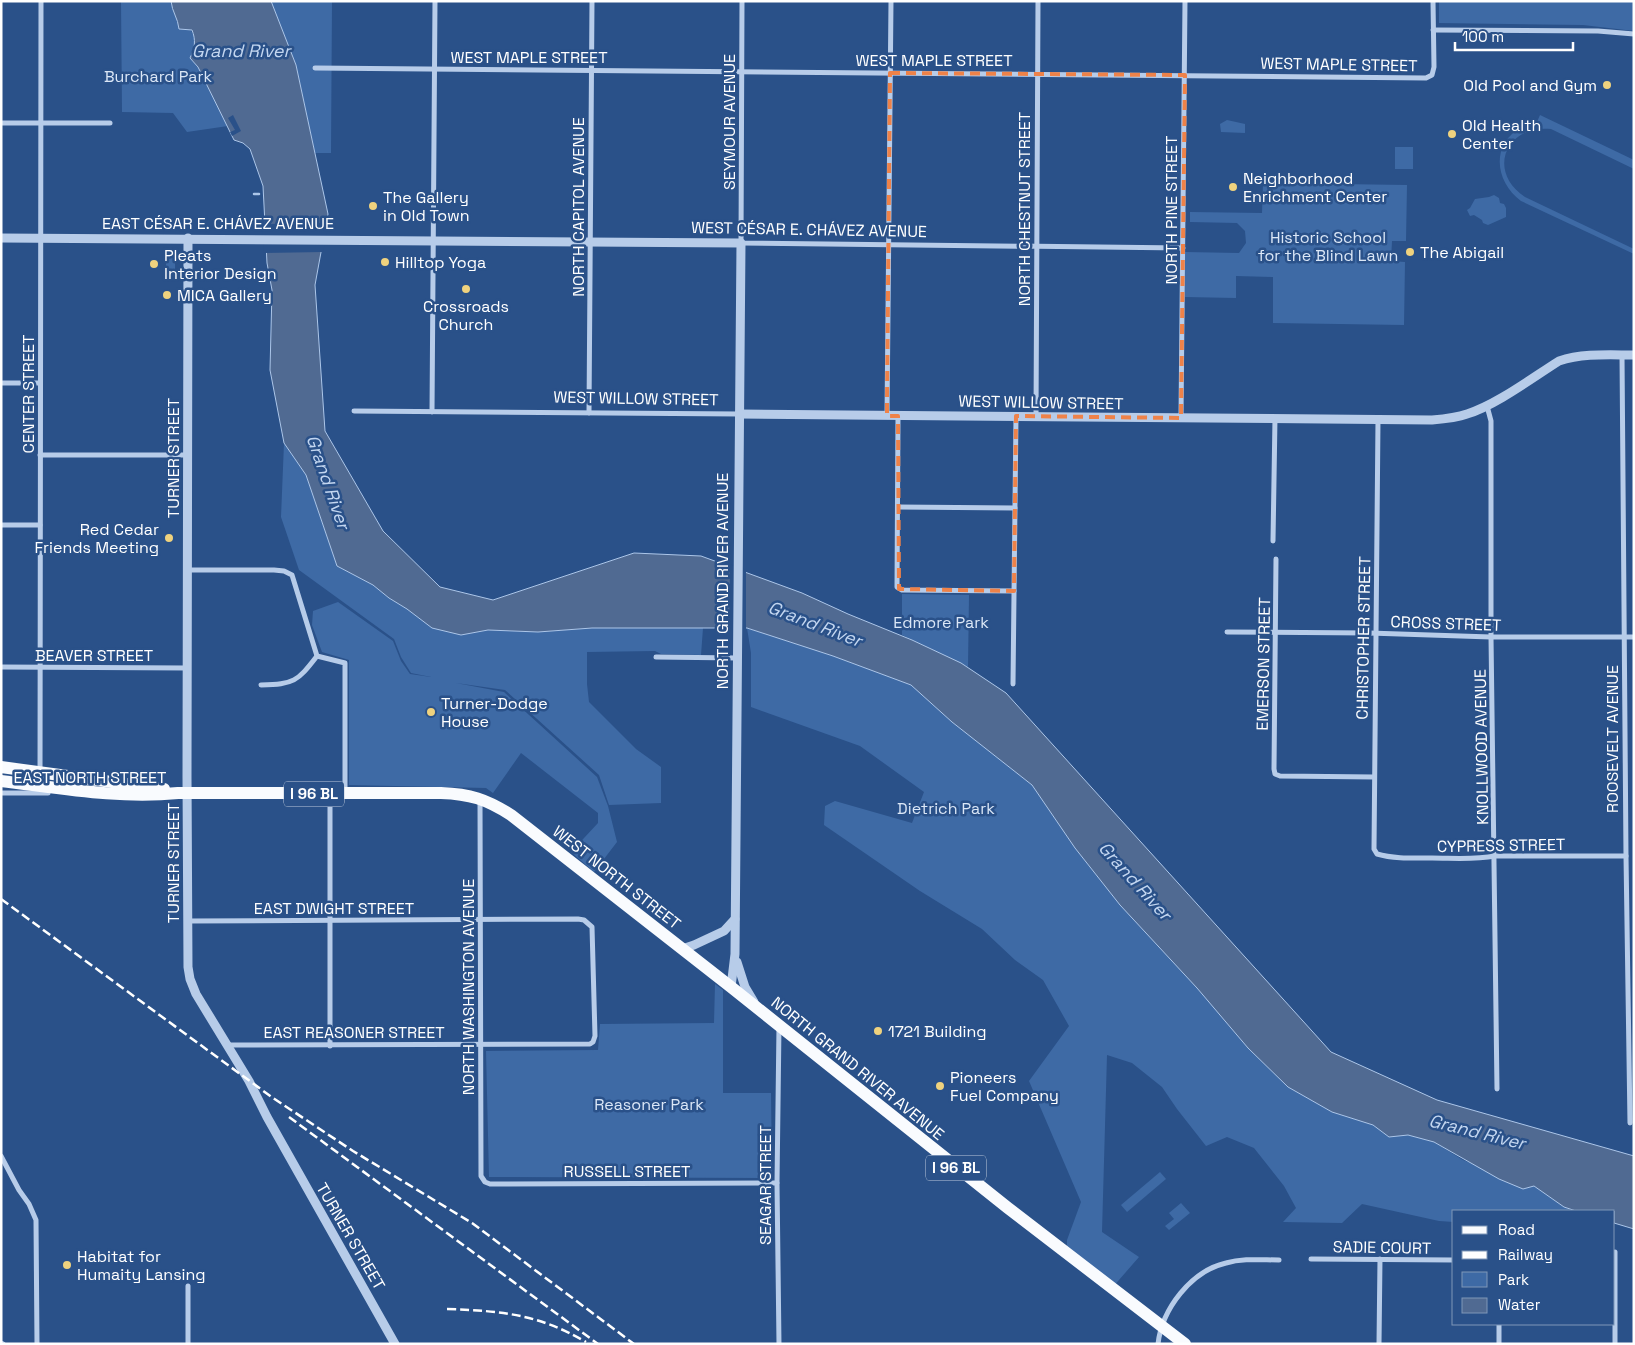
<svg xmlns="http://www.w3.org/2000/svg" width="1635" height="1345" viewBox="0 0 1635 1345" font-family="'Space Grotesk',sans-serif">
	<rect width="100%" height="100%" fill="#2a5189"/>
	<!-- green -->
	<g fill="#3e6aa5">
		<path d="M121,1H171C174,28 207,24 190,58L198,67L228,126L187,132L173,113L122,112Z"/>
		<path d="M270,1H332L331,153H315L296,65Z"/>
		<path d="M1439,1H1634V31L1583,25L1439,23Z"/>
		<path d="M1540,115L1634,160V169L1551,129C1506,124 1486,171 1525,197L1634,249V254L1521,201C1495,182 1490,144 1522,127C1527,125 1532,124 1537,122Z"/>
		<path d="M1227,120L1245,124V133L1221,132L1220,124Z"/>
		<rect x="1395" y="147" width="18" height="22"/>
		<path d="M1263,183L1407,185L1406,241H1392L1391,261L1405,262L1404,325L1273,323V277L1236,276V298L1185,297V252L1239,253L1246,243L1245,231L1237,223L1190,222V212L1262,213Z"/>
		<path d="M1494,195L1499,198L1500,203L1504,204L1506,208V217L1488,225L1483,223L1482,220L1474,215L1470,216L1467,210L1470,208L1475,199L1489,197Z"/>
		<path d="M166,249L170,250L175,254V277H166Z"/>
		<path d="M284,443L306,475L337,566L373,585L389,598L407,609L461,635L488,630L538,632L592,628H703L701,655L661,654L655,651L587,652V684L589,702L636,749L661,767V803L609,805L599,775L505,690L456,683L504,692L597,777L608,806L617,842L594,872L571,852L598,823V813L521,753L493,793L486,788L349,785V660L322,652L312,625L313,611L338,602L393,641L401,661L410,674L431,677L411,673L401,657L394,639L299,570L281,517Z"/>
		<path d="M902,594L969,595L968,667L902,635Z"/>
		<path d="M747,628L833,656L911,685L952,722L1032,785L1075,848L1120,905L1197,988L1248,1048L1288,1087L1332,1112L1373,1125L1389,1137L1408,1135L1434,1142L1463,1160L1534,1186L1564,1207L1576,1211H1454V1222L1439,1221L1362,1204L1342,1223L1283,1222L1296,1208L1284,1186L1254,1148L1227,1137L1206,1146L1177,1109L1162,1087L1132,1063L1107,1055L1102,1232L1139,1257L1112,1288L1067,1253V1240L1081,1202L1029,1081L1069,1026L1043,980L1015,960L982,929L920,891L824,825L825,806L835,801L912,823L924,792L860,746L751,707V653Z"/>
		<path d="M715,984L723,990V1093H771L772,1178L489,1177L486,1051L598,1050L600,1024L714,1023Z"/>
		<path d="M1160,1172L1166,1179L1127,1212L1121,1205Z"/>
		<path d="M1181,1203L1190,1213L1169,1230L1165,1226L1174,1219L1169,1213Z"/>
	</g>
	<!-- water -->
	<path fill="#506a92" stroke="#acc6e9" d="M171,1H271L296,65L328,214L315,285L325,431L383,531L440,587L493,600L634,553L701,556L802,593L848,614L912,640L961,663L1006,693L1331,1052L1437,1100L1634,1156V1229L1614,1223V1211H1576L1564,1207L1534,1186L1523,1189L1499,1179L1434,1142L1408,1135L1389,1137L1373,1125L1332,1112L1288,1087L1248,1048L1197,988L1120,905L1075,848L1032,785L952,722L911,685L833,656L747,628H592L538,632L488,630L461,635L432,628L407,609L389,598L373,585L337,566L306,475L284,443L270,370L272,290L267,263L263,186L250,149L243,143L234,140L198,67L190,58C195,48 196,40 192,30L179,29C178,18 172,12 171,1Z"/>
	<!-- pier -->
	<g fill="#2a5189">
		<path d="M233,115L241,131L232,136L230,132L235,130L228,118Z"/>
		<path d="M329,223L323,252L264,253L262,224Z"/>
		<path d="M730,564L746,570V631H729Z"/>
	</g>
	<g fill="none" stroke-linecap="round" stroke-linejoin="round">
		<!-- stream -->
		<path stroke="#acc6e9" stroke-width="2.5" d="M254,194H259"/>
		<!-- minor -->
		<g stroke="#b7cce9" stroke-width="5">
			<path d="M742,1L741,243L1183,248"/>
			<path d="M1433,30L1598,31L1634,34"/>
			<path d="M315,68L1426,78L1432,75L1434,67L1433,1"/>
			<path d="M1,123H110"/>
			<path d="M1622,355L1626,856L1630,1123"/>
			<path d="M1,383H40"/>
			<path d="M1487,406L1491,421V637L1497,1089"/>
			<path d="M354,411L739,414"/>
			<path d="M432,412L435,1"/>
			<path d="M589,413L592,1"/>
			<path d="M887,416L891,1"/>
			<path d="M898,416L897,587L902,590L1014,591"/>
			<path d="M1036,417L1038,1"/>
			<path d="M1181,418L1185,1"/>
			<path d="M1378,420L1374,849L1377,854C1394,859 1414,858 1432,858C1453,858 1474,860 1495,856H1626"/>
			<path d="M40,455H188"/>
			<path d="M898,507L1015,508"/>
			<path d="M1,525H40"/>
			<path d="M1273,541L1275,418"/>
			<path d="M1276,559L1274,769L1275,774L1280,776L1374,777"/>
			<path d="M187,570H274L284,571L292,575L317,656L345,663V793"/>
			<path d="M1227,632L1369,633L1491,637H1634"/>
			<path d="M656,657L737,658"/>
			<path d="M1,667L187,668"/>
			<path d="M1013,684L1016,416"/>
			<path d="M261,685C294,684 297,682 317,656"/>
			<path d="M40,786L41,1"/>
			<path d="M1,793H48"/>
			<path d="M330,794V1046"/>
			<path d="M480,799L481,1176L485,1182L490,1184L777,1183"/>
			<path d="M188,921L578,919L584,920L592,927L595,1036L593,1042L590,1044L227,1045"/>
			<path d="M1,1156L19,1190L29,1204L36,1220L37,1344"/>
			<path d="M1311,1259L1454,1260"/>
			<path d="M188,1286V1344"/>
			<path d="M1,1343L3,1344"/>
			<path d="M779,1344L777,1183L779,1026"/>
			<path d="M1158,1344C1162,1309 1191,1271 1226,1263C1243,1258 1261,1260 1279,1260"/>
			<path d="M1379,1344L1380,1259"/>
			<path d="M1499,1344V1324"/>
			<path d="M1615,1344V1252"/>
		</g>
		<!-- tertiary -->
		<g stroke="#b7cce9" stroke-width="9">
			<path d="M1,238L741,243L735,954L731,987"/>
			<path d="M188,238L187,777L188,967L190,979L196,994L249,1081L267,1117L395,1344"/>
			<path d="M739,414L1432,420C1444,419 1456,418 1467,414C1496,405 1532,378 1559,361C1583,353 1609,355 1634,355"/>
			<path d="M682,949L694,945L724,931L735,919"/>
			<path d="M737,962L745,987L754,1002"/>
		</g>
		<!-- primary -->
		<g stroke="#f9fbfe" stroke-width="12">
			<path d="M1,767L164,789"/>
			<path d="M1,781C60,788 119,799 178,793H441C470,794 486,799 511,815L731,987L1008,1208L1185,1344"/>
		</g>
		<!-- rail -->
		<g stroke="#fff" stroke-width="2.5" stroke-dasharray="9 4" stroke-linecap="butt">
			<path d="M1,899L273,1098L353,1151L472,1223L634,1344"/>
			<path d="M289,1117L598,1344"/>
			<path d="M447,1309C502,1311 538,1314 586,1342"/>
		</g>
	</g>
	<!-- marked area -->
	<path fill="none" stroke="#ee8249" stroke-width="4" stroke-dasharray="10 6" stroke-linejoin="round" d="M890,73L1185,75L1181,418L1016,416L1014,591L899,589L898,416H887V403Z"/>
	<!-- markers -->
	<g fill="#efd27e" stroke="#2a5189" stroke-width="2">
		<circle cx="1607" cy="85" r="5"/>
		<circle cx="1452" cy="134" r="5"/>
		<circle cx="1233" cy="187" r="5"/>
		<circle cx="373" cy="206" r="5"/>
		<circle cx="1410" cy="252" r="5"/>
		<circle cx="385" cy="262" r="5"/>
		<circle cx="154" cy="264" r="5"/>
		<circle cx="466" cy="289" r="5"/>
		<circle cx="167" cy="295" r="5"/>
		<circle cx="169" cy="538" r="5"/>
		<circle cx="431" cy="712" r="5"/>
		<circle cx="878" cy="1031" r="5"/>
		<circle cx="940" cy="1086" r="5"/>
		<circle cx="67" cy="1265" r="5"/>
	</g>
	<g text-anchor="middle" stroke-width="5" stroke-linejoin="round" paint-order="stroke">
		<!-- shield labels -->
		<g fill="#2a5189" stroke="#bfcbdc" stroke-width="1">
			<rect x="284" y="781.5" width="60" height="25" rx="4"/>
			<rect x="926" y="1155.5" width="60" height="25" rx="4"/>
		</g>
		<g font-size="15" font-weight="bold" fill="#fff">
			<text x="314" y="799">I 96 BL</text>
			<text x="956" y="1173">I 96 BL</text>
		</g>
		<!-- street labels -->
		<g font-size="16" fill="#fff" stroke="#2a5189">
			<text x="529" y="63">WEST MAPLE STREET</text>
			<text x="934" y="66">WEST MAPLE STREET</text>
			<text transform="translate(1339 64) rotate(1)" y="6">WEST MAPLE STREET</text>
			<text transform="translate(729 122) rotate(-90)" y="6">SEYMOUR AVENUE</text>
			<text transform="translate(578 207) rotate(-90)" y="6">NORTH CAPITOL AVENUE</text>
			<text transform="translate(1024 209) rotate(-90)" y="6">NORTH CHESTNUT STREET</text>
			<text transform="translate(1171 210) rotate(-90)" y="6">NORTH PINE STREET</text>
			<text x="218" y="229">EAST CÉSAR E. CHÁVEZ AVENUE</text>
			<text transform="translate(809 229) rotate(1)" y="6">WEST CÉSAR E. CHÁVEZ AVENUE</text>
			<text transform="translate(28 394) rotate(-90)" y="6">CENTER STREET</text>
			<text transform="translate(636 398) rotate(1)" y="6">WEST WILLOW STREET</text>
			<text transform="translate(1041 402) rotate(1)" y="6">WEST WILLOW STREET</text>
			<text transform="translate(173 458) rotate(-90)" y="6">TURNER STREET</text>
			<text transform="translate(722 581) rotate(-90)" y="6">NORTH GRAND RIVER AVENUE</text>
			<text transform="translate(1446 623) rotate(2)" y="6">CROSS STREET</text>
			<text transform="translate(1363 638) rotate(-89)" y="6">CHRISTOPHER STREET</text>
			<text x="94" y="661">BEAVER STREET</text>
			<text transform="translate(1263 664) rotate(-89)" y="6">EMERSON STREET</text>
			<text transform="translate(1612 739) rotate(-90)" y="6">ROOSEVELT AVENUE</text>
			<text transform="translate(1481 747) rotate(-91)" y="6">KNOLLWOOD AVENUE</text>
			<text x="90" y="783">EAST NORTH STREET</text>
			<text transform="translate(1501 845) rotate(-1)" y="6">CYPRESS STREET</text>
			<text transform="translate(173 863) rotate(-90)" y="6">TURNER STREET</text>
			<text transform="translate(617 877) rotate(38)" y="6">WEST NORTH STREET</text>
			<text x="334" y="914">EAST DWIGHT STREET</text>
			<text transform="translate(468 987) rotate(-90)" y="6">NORTH WASHINGTON AVENUE</text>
			<text x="354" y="1038">EAST REASONER STREET</text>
			<text transform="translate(858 1068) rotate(39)" y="6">NORTH GRAND RIVER AVENUE</text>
			<text x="627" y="1177">RUSSELL STREET</text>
			<text transform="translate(765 1185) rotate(-90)" y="6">SEAGAR STREET</text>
			<text transform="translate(351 1236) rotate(60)" y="6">TURNER STREET</text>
			<text transform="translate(1382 1247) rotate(1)" y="6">SADIE COURT</text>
		</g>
		<!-- park labels -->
		<g font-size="16" fill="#dbe7f7" stroke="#2a5189">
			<text x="158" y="82">Burchard Park</text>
			<text x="1328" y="243">Historic School<tspan x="1328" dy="18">for the Blind Lawn</tspan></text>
			<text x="941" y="628">Edmore Park</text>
			<text x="946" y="814">Dietrich Park</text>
			<text x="649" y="1110">Reasoner Park</text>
		</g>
		<!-- poi labels -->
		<g font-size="16" fill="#fff" stroke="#2a5189" text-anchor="start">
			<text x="1597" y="91" text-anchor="end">Old Pool and Gym</text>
			<text x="1462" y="131">Old Health<tspan x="1462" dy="18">Center</tspan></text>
			<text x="1243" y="184">Neighborhood<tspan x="1243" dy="18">Enrichment Center</tspan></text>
			<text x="383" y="203">The Gallery<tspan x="383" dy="18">in Old Town</tspan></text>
			<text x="1420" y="258">The Abigail</text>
			<text x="164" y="261">Pleats<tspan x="164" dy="18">Interior Design</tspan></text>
			<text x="395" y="268">Hilltop Yoga</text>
			<text x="177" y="301">MICA Gallery</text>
			<text x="466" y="312" text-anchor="middle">Crossroads<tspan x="466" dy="18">Church</tspan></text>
			<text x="159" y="535" text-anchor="end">Red Cedar<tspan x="159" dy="18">Friends Meeting</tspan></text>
			<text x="441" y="709">Turner-Dodge<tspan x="441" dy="18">House</tspan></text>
			<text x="888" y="1037">1721 Building</text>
			<text x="950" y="1083">Pioneers<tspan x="950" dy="18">Fuel Company</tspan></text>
			<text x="77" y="1262">Habitat for<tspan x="77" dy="18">Humaity Lansing</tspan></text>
		</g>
		<!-- water labels -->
		<g font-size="18" font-style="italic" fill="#c3d6f0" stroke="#2a5189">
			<text x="241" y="57">Grand River</text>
			<text transform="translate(328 482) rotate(71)" y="6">Grand River</text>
			<text transform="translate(815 624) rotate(21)" y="6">Grand River</text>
			<text transform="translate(1135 881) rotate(48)" y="6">Grand River</text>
			<text transform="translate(1477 1132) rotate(14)" y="6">Grand River</text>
		</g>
	</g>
	<!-- border -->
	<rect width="1635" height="1345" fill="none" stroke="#ffffff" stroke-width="5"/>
	<!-- legend -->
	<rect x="1452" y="1210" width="162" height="115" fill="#2a5189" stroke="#7f97b8"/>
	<rect x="1462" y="1226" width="25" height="8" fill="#f9fbfe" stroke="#7f97b8"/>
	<text x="1498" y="1235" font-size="15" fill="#ffffff">Road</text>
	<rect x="1462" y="1251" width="25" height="8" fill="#ffffff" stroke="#7f97b8"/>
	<text x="1498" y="1260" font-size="15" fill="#ffffff">Railway</text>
	<rect x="1462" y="1272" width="25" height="15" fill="#3e6aa5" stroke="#7f97b8"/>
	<text x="1498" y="1285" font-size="15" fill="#ffffff">Park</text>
	<rect x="1462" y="1298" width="25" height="15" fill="#506a92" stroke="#7f97b8"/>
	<text x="1498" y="1310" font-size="15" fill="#ffffff">Water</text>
	<!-- scale -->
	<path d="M1455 42v8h118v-8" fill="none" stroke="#ffffff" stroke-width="2.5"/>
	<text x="1462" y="42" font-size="15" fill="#ffffff" stroke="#2a5189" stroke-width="4" paint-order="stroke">100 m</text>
</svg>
